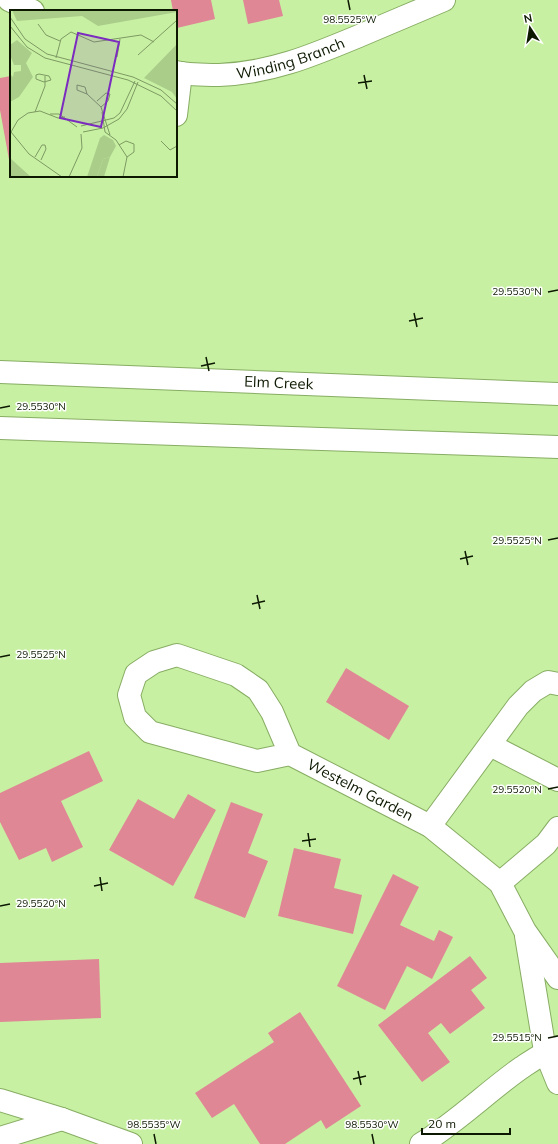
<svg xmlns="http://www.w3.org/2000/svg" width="558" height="1144" viewBox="0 0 558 1144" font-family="Mulish,sans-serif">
	<rect width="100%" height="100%" fill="#c8f0a3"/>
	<!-- building -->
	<g fill="#df8794">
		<path d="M171,0H211L215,19L177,28L176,11H173Z"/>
		<path d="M243,0H279L283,16L248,24Z"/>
		<path d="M11,76V165H10L0,110V78Z"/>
		<path d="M346,668L409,706L389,740L326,702Z"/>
		<path d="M89,751L103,781L61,801L83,847L52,862L46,848L19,860L0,822V793Z"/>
		<path d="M188,794L216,810L173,886L109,850L138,799L174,819Z"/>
		<path d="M231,802L263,814L248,853L268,861L245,918L194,898Z"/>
		<path d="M294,848L341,859L334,888L362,895L353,934L278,916Z"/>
		<path d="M393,874L419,887L400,925L434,941L439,930L453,937L432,979L407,966L385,1010L337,986Z"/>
		<path d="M470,956L487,978L471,990L485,1008L450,1034L441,1023L428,1033L450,1062L422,1082L378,1025Z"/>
		<path d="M99,959L101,1018L0,1022V963Z"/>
		<path d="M300,1012L361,1106L326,1129L321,1120L285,1144H260L234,1104L212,1118L195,1093L274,1042L268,1033Z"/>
	</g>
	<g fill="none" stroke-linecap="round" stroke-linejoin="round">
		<defs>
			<g id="minor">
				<path d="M9,0L33,11"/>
				<path id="s1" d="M176,72C190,75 205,75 219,75C271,73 311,56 359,36C387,24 416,12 444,0"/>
				<path d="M176,115L181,73"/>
				<path id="s2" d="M0,372L558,394"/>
				<path d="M0,428L558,447"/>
				<path d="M490,745L558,780"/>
				<path id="s3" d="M290,754L272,712L258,690L236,675L177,655L154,662L136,674L129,695L135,717L150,732L257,761L290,754L430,826L500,883L525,931L558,978"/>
				<path d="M430,826L518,706L533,691L548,682L558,684"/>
				<path d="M500,883L546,844L558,828"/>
				<path d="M526,936L545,1051L558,1083"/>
				<path d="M0,1100L62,1119L131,1144"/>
				<path d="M0,1138L62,1119"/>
				<path d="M421,1144C457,1122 487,1092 521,1068C533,1060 544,1052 558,1047"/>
			</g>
		</defs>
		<!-- minor casing -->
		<use href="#minor" stroke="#87ad63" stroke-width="24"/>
		<!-- minor -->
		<use href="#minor" stroke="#fff" stroke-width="22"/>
	</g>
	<!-- ticks -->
	<path fill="none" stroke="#0c1900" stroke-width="1.5" d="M348,0L350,10M364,75L367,89M358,83L372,81M548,292L558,290M414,313L417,327M409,321L423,318M206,357L209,371M201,366L215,363M0,408L10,406M548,540L558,538M465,551L468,565M460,559L473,556M257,595L260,609M252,604L265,601M0,657L10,655M548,789L558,787M308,833L310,847M302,841L316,839M100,877L102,891M94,886L108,883M0,906L10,904M548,1038L558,1036M358,1071L361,1085M353,1079L366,1076M154,1134L156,1144M372,1134L374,1144"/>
	<g text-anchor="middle" stroke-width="3" stroke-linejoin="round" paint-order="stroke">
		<!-- street labels -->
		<g font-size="15" fill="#0c1900" stroke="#fff">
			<text dy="5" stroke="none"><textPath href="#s1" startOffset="117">Winding Branch</textPath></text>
			<text dy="5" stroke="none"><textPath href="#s2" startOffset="279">Elm Creek</textPath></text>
			<text dy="5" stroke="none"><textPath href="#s3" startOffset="496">Westelm Garden</textPath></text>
		</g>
	</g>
	<!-- overview -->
	<g transform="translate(10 10)">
		<rect width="167" height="167" fill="#c8f0a3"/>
		<path d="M100,147L94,167H87L93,149Z" fill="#aace8a"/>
		<path d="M2,0H167V2L88,16L72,6L7,11ZM7,30L22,43L16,53L23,67L9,87L0,92V64L3,67L4,62L11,61V55H4L0,45V35ZM167,34V89L162,82L134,68ZM94,125L103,130L106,136L100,147L93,149L87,167H77L90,128ZM0,148L21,167H0Z" fill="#aace8a"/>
		<path fill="none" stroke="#5e95ce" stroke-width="2" d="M15,0H28"/>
		<path fill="none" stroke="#7d9a62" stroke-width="1" d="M0,7L15,29L37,44L123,67L151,80L167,94M28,14L36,25L50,31M0,16L17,37L35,48L118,70L151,86L167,101M128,45L166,11M107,47L110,29M46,48L51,29L61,22L84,32L131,25L144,32M29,64L39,66L41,70L34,72L26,69V65ZM77,84L75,77L67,75V80L77,84L91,97L100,125M87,91L96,83L100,84L98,91L91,97M25,102L35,76V66M92,102L95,122L106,130L117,147L113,167M40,104H49L67,117M71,116L104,108L110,103L125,71M73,122L93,118L109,109L117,99L128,72M151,131L160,140L167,136M109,135L116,131L124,134V142L117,147M25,147L32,135H35L36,139L31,150M52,167L19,144L1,122L8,110L18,103L30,101L48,108L55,107M59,167L72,138L71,124"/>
		<path fill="#7b2cbf" fill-opacity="0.15" stroke="#7b2cbf" stroke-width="2" d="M68,23L109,32L91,117L50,108Z"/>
		<rect width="167" height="167" fill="none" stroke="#0c1900" stroke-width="2"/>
	</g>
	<g font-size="10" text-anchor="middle" fill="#0c1900" stroke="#fff" stroke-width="3" stroke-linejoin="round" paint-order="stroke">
		<text x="350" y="23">98.5525°W</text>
		<text x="517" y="295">29.5530°N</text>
		<text x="41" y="410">29.5530°N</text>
		<text x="517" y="544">29.5525°N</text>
		<text x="41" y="658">29.5525°N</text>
		<text x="517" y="793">29.5520°N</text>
		<text x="41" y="907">29.5520°N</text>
		<text x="517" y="1041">29.5515°N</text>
		<text x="154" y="1128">98.5535°W</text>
		<text x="372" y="1128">98.5530°W</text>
	</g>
	<!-- north arrow -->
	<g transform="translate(530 28) rotate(348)" stroke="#ffffff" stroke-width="3" paint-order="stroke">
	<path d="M0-3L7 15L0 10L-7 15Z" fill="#0c1900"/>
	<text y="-6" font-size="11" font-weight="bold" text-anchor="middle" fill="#0c1900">N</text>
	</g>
	<!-- scale -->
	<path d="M422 1128v6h88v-6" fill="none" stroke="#0c1900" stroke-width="2"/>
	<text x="428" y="1128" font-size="12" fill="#0c1900" stroke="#ffffff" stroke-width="3" paint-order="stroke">20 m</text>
</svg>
